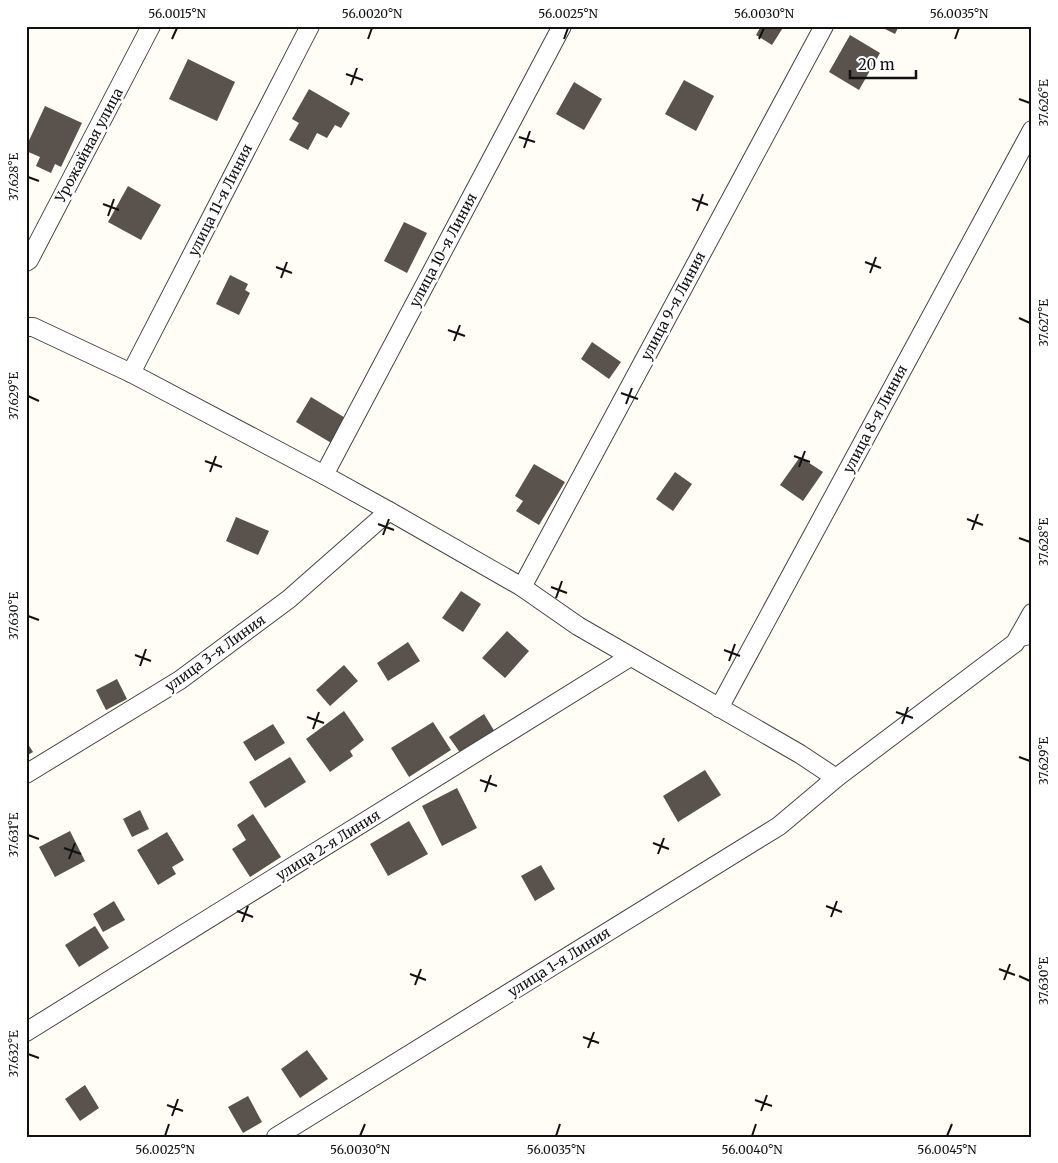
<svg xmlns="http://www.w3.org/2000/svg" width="1058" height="1163" viewBox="0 0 1058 1163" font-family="Merriweather,serif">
	<rect width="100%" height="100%" fill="#fffdf5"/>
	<!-- building -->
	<g fill="#5a524d">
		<path d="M761,26H784L772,45L756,35Z"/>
		<path d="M879,26H899L895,34Z"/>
		<path d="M850,35L880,53L859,90L829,72Z"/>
		<path d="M188,59L235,82L217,121L169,99Z"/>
		<path d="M684,80L714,96L696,131L665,114Z"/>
		<path d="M574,82L602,99L584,130L556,114Z"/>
		<path d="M309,89L350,113L341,128L335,125L327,138L317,133L308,150L289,140L299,123L292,119Z"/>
		<path d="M45,106L82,123L61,167L55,164L51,173L36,166L40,157L26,151V147Z"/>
		<path d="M128,186L161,205L141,240L108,222Z"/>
		<path d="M404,222L427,233L407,273L384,261Z"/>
		<path d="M230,275L248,284L245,290L250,293L239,315L216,304Z"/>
		<path d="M592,342L621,362L609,379L581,359Z"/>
		<path d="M311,397L347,419L333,444L296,422Z"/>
		<path d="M800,457L823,472L803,501L780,485Z"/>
		<path d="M534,464L565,482L539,525L516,511L523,501L515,496Z"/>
		<path d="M675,472L692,484L673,511L656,499Z"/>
		<path d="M236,517L269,531L258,555L226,541Z"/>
		<path d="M461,591L481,604L463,632L442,618Z"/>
		<path d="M507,631L529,651L505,678L482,658Z"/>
		<path d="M408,642L420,661L388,681L377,663Z"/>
		<path d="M344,665L358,681L330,706L316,690Z"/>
		<path d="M117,679L127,699L106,710L96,690Z"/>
		<path d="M344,711L364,740L350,751L353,756L330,772L306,739Z"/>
		<path d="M484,714L495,732L461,754L449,737Z"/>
		<path d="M433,722L451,750L409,777L391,748Z"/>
		<path d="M273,724L285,743L255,761L243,742Z"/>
		<path d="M26,741L33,752L26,756Z"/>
		<path d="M290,757L306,782L265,808L249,782Z"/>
		<path d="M705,770L721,795L678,822L663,796Z"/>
		<path d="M457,788L477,828L442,846L422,806Z"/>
		<path d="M140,810L149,829L132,837L123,819Z"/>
		<path d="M253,814L281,857L250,877L232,849L246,840L237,825Z"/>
		<path d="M409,821L428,854L388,876L370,844Z"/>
		<path d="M70,831L85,861L55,877L39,847Z"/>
		<path d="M167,832L184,860L172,867L176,874L158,885L137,850Z"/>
		<path d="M541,865L555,889L535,901L521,876Z"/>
		<path d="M114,901L125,920L103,932L93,914Z"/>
		<path d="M95,926L109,948L79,967L65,945Z"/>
		<path d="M307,1050L328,1079L300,1098L281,1069Z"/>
		<path d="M85,1085L99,1108L80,1121L65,1099Z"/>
		<path d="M248,1096L262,1122L243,1133L228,1107Z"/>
	</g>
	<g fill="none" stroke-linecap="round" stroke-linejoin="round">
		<defs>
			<path id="lane" d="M1015,643L1032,639"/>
			<g id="street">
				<path d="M26,262L29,260L151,26"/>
				<path d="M26,327H33L131,373L324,475L389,511L522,587L578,626L800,754L836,778"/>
				<path d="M131,373L310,26"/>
				<path d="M324,475L562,26"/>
				<path d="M522,587L824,26"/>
				<path d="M719,708L1032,130"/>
				<path d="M26,774L180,680L289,599L389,511"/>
				<path d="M26,1032L630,657"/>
				<path d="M276,1137L779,826L836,778L1015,643L1032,613"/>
			</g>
		</defs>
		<!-- lane casing -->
		<use href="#lane" stroke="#444" stroke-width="11"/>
		<!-- street casing -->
		<use href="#street" stroke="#444" stroke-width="20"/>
		<!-- lane -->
		<use href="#lane" stroke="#fff" stroke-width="9"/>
		<!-- street -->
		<use href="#street" stroke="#fff" stroke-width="18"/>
	</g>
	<!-- ticks -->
	<path fill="none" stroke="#111" stroke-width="2" d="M172,39L177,28M368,39L372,28M564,39L568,28M759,39L764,28M955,39L959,28M346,74L363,80M351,85L357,68M1019,99L1030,103M519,137L535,142M524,148L530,131M28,177L39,181M692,199L708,205M103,204L119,210M697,211L703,194M108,216L114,199M865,262L881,268M276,267L292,273M870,273L876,257M281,278L287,262M1019,318L1030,323M448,330L465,336M454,341L460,325M621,393L638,399M28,396L39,401M626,404L632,388M794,456L810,462M205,461L222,467M799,467L805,451M210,472L216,456M967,519L983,525M378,524L394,530M972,530L978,514M383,535L389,519M1019,538L1030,542M551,587L567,593M556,598L562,581M28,616L39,620M724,650L740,656M135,655L151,661M729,661L735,644M140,666L146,649M896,712L913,718M307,717L324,723M902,724L908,707M313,729L319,712M1019,757L1030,761M480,780L497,786M485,792L491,775M28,835L39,839M653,843L669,849M64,848L81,854M658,854L664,838M69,859L75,843M826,906L842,912M237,911L253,917M831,917L837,901M242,922L248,906M999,969L1015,975M410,974L426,980M1019,976L1030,981M1004,980L1010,964M415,985L421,969M583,1037L599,1043M588,1048L594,1032M28,1054L39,1058M755,1100L772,1106M167,1105L183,1111M761,1111L767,1095M172,1116L178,1099M165,1136L169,1124M360,1136L365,1124M556,1136L560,1124M752,1136L756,1124M947,1136L952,1124"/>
	<g text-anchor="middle" stroke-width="5" stroke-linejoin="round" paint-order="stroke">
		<!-- street labels -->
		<g font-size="14" fill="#111" stroke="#fff">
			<text transform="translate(89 145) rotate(-62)" y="5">Урожайная улица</text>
			<text transform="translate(220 200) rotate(-63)" y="5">улица 11-я Линия</text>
			<text transform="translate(443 250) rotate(-62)" y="5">улица 10-я Линия</text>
			<text transform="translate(673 306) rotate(-62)" y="5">улица 9-я Линия</text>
			<text transform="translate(875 419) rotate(-62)" y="5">улица 8-я Линия</text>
			<text transform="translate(215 653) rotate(-36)" y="5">улица 3-я Линия</text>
			<text transform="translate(328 845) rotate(-32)" y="5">улица 2-я Линия</text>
			<text transform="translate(559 962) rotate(-32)" y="5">улица 1-я Линия</text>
		</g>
	</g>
	<!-- border -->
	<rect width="1058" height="1163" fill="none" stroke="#ffffff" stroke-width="55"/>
	<!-- scale -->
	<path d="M850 70v8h66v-8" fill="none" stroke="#111111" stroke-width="2.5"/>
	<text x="858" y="70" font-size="15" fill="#111111" stroke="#ffffff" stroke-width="4" paint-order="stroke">20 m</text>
	<rect x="28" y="28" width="1002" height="1108" fill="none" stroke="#111" stroke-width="2"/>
	<g font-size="12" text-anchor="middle" fill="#111">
		<text x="177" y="18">56.0015°N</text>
		<text x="372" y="18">56.0020°N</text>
		<text x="568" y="18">56.0025°N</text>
		<text x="764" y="18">56.0030°N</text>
		<text x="959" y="18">56.0035°N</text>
		<text transform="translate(1044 103) rotate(-90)" y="4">37.626°E</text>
		<text transform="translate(14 177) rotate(-90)" y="4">37.628°E</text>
		<text transform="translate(1044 323) rotate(-90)" y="4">37.627°E</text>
		<text transform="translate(14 396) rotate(-90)" y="4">37.629°E</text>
		<text transform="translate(1044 542) rotate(-90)" y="4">37.628°E</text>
		<text transform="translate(14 616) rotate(-90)" y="4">37.630°E</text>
		<text transform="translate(1044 761) rotate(-90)" y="4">37.629°E</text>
		<text transform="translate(14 835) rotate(-90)" y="4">37.631°E</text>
		<text transform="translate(1044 981) rotate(-90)" y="4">37.630°E</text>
		<text transform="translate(14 1054) rotate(-90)" y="4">37.632°E</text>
		<text x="165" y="1154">56.0025°N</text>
		<text x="360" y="1154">56.0030°N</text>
		<text x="556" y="1154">56.0035°N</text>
		<text x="752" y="1154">56.0040°N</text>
		<text x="947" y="1154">56.0045°N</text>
	</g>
</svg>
